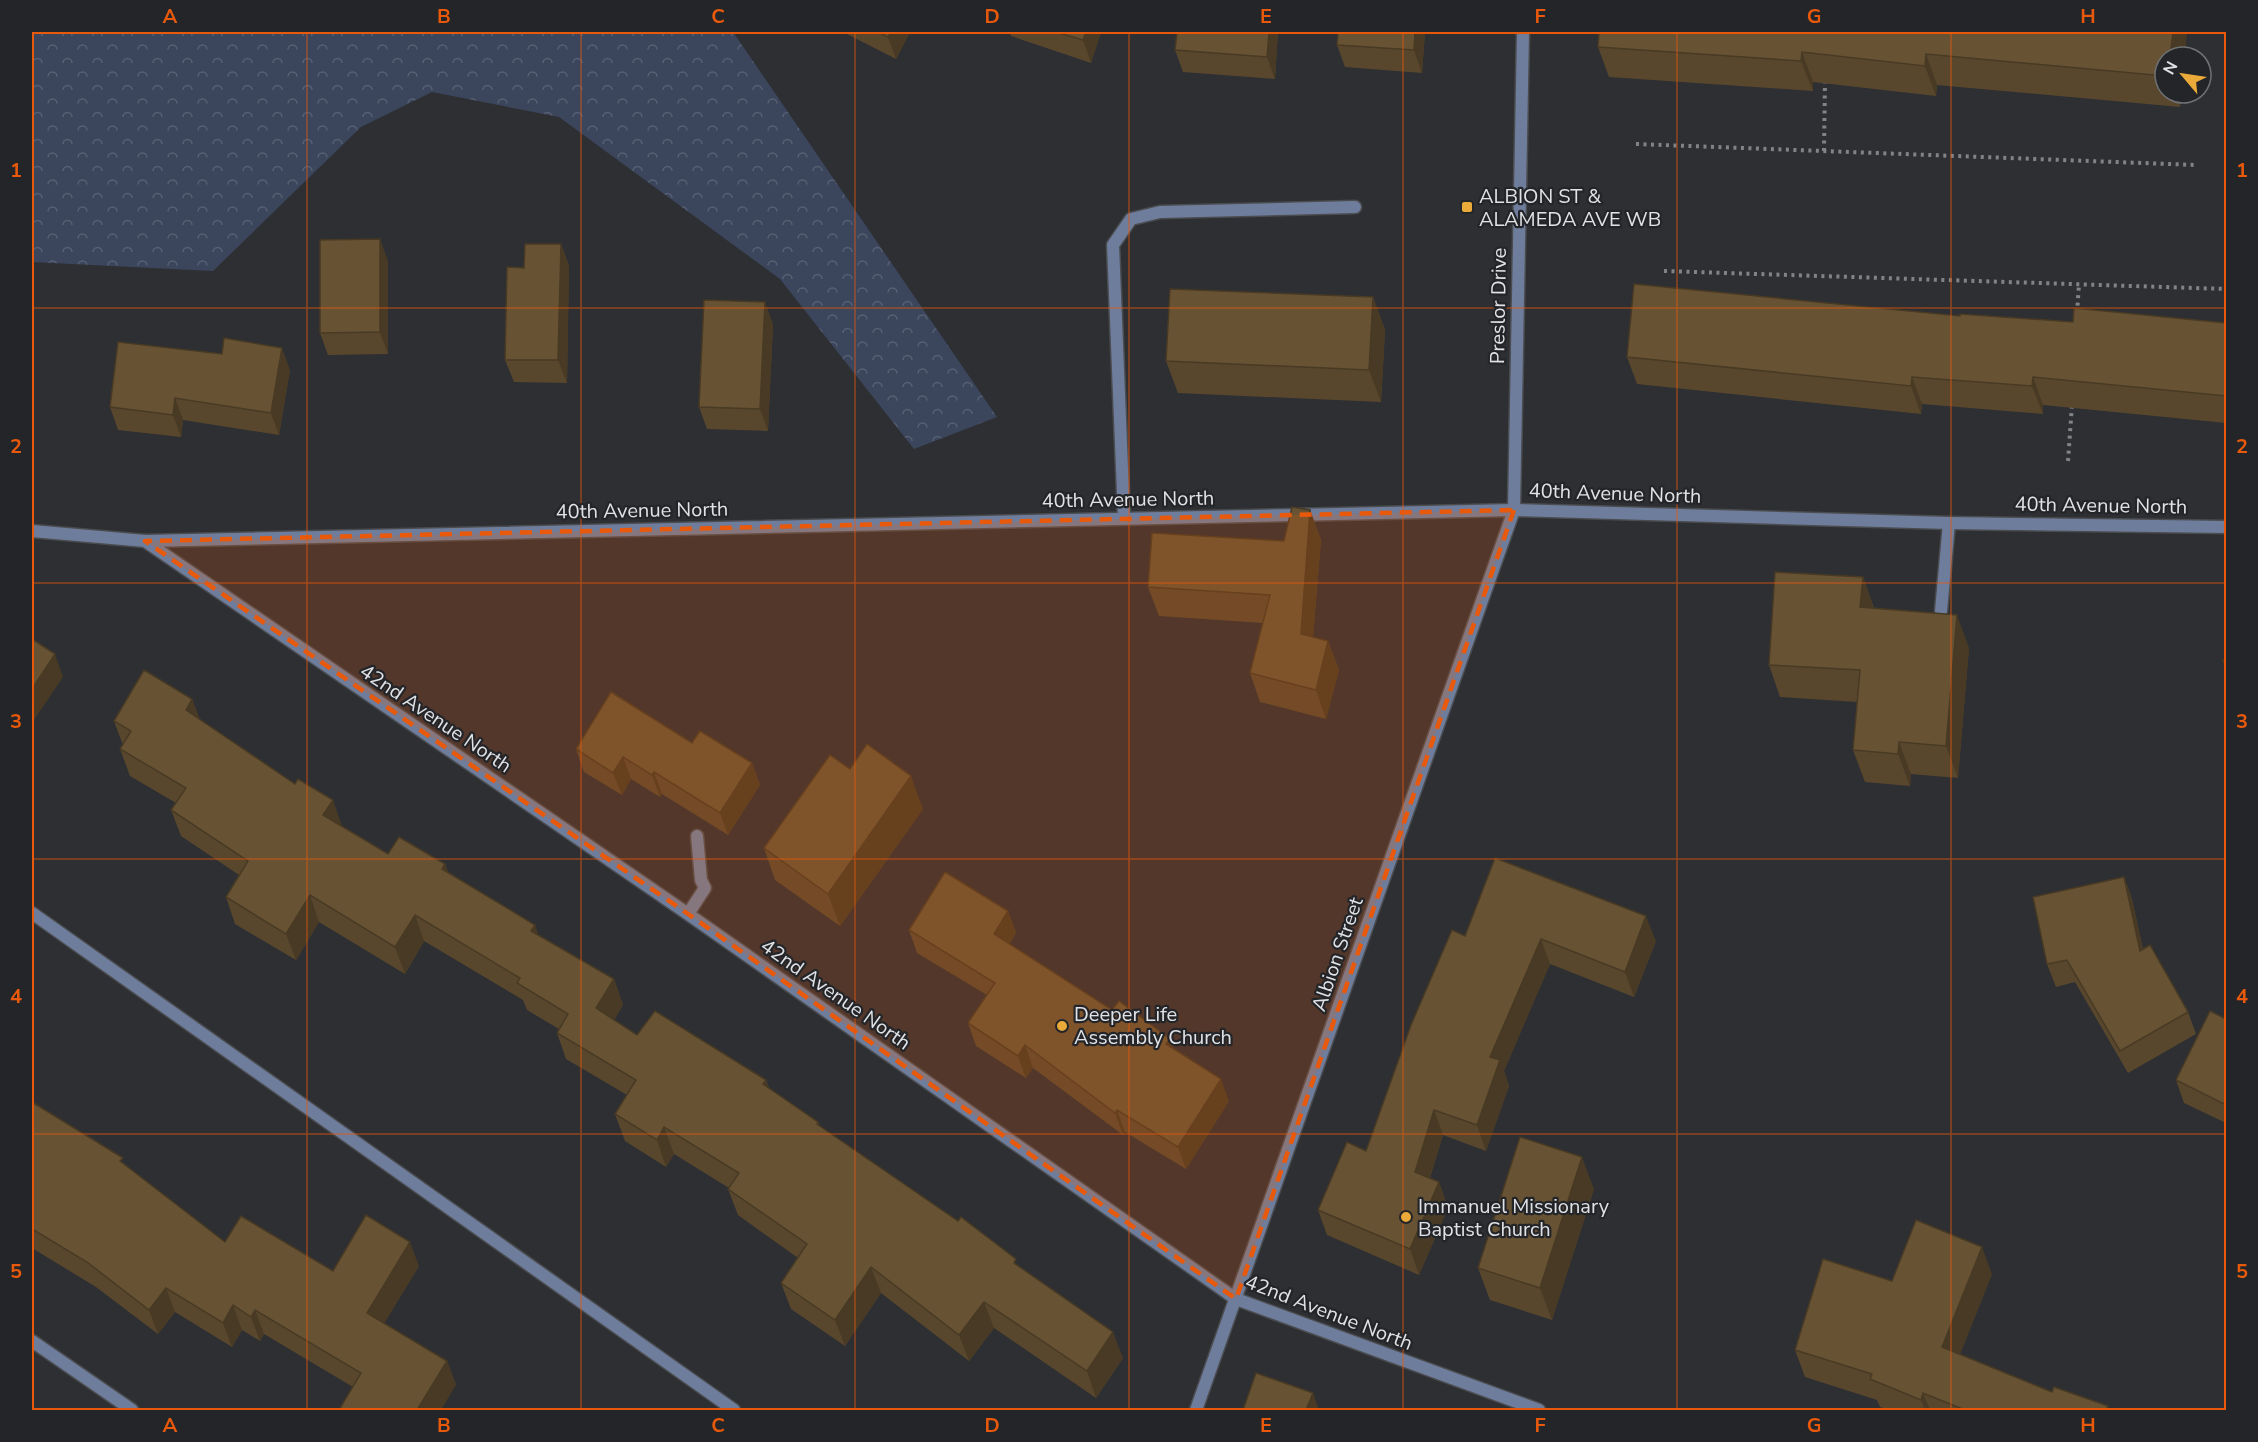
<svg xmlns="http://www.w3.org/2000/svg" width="2258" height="1442" viewBox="0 0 2258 1442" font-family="'Nunito Sans',sans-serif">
	<defs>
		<pattern id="forest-crowns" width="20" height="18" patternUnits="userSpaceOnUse" patternTransform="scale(1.5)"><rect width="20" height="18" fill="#3b455c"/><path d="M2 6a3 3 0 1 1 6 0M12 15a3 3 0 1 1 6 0" fill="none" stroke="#576073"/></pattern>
	</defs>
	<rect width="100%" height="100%" fill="#2d2f33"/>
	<!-- forest -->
	<path fill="url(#forest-crowns)" d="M32,32H733L997,417L914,449L780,279L559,117L432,92L361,127L213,271L32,262Z"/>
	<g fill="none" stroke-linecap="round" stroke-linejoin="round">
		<defs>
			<g id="service">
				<path d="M1124,518L1113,245L1131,219L1160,212L1355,207"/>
				<path d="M1941,611L1949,523"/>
				<path d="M32,913L734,1410"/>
				<path d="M688,914L705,888L701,880L697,836"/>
			</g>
			<g id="minor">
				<path d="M1514,510L1523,32"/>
				<path d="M145,541L688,914L1236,1299L1539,1410"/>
				<path d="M32,1341L132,1410"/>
			</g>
			<g id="tertiary">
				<path d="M32,531L145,541L1514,510L1949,523L2226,527"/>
				<path d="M1196,1410L1514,510"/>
			</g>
		</defs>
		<!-- service casing -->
		<use href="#service" stroke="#4a4c4f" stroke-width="15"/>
		<!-- minor casing -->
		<use href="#minor" stroke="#4a4c4f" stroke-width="15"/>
		<!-- tertiary casing -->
		<use href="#tertiary" stroke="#4a4c4f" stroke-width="15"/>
		<!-- path -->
		<g stroke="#828387" stroke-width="4" stroke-dasharray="3 4.5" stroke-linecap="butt">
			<path d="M1636,144L2196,165"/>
			<path d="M1824,151L1825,80"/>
			<path d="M1664,271L2226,289"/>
			<path d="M2077,313L2079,284"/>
			<path d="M2068,461L2072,405"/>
		</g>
		<!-- service -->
		<use href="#service" stroke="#6f7d9c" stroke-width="12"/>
		<!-- minor -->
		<use href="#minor" stroke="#6f7d9c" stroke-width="12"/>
		<!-- tertiary -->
		<use href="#tertiary" stroke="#6f7d9c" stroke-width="12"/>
	</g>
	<!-- wall -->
	<g fill="#59472d">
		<path d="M843,32H910L896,59Z"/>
		<path d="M1010,32H1101L1091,63L1011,36Z"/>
		<path d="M1278,32L1275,79L1183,72L1175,50Z"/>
		<path d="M1425,32L1422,73L1345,67L1337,45Z"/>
		<path d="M1598,47L2165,57V93H2181L2180,107L1937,85L1936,96L1813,82V91L1609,77Z"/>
		<path d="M561,244L569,266L567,383L514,382L505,360L524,268Z"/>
		<path d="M388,261V354L328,355L320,333Z"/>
		<path d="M1373,297L1385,330L1381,402L1178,393L1166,361Z"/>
		<path d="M1960,316L2073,322L2226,323V423L2043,405V414L1922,404L1921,414L1637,384L1627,357Z"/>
		<path d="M773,324L768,431L707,429L699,407Z"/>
		<path d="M222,354L290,370L279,435L183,420L181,437L118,430L110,407Z"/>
		<path d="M1310,510L1321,540L1313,637L1328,641L1339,670L1326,719L1260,702L1250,673L1263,623L1159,616L1148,587L1284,541Z"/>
		<path d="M1863,577L1874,608L1969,648L1958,778L1911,774L1910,786L1865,782L1853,750L1857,702L1780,697L1769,665Z"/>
		<path d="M192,699L200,720L342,827L388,854L445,864L448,872L535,925L538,935L614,979L623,1005L614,1020L637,1035L766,1080L769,1088L818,1122L820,1126L1019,1266L1123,1358L1096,1398L994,1328L969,1361L881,1293L845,1346L791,1309L781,1283L798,1258L738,1215L728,1189L729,1188L674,1154L666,1167L625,1141L615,1114L627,1095L566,1059L557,1033L559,1029L527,1010L523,1000L424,941L405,974L319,922L296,960L235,924L226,897L239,875L181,836L171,810L176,803L130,776L120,749L123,745L114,721Z"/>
		<path d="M692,743L752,763L760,785L728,835L662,794L660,797L631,779L622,795L584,772L576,749Z"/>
		<path d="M923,809L840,926L775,880L764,848Z"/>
		<path d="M2124,877L2132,899L2143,949L2188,1012L2196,1034L2128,1073L2075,982L2056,987L2047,964Z"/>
		<path d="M1008,911L1016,933L1009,944L1112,1010L1170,1039L1173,1049L1229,1101L1186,1169L1125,1132L1123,1135L1033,1068L1026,1078L976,1046L968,1023L987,995L917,953L909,930Z"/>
		<path d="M1465,936L1656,941L1634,997L1550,964L1504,1071L1509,1086L1486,1151L1443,1135L1430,1178L1439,1182L1448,1208L1419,1275L1327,1235L1318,1210L1366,1151Z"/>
		<path d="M2226,1019V1123L2184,1103L2176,1080Z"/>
		<path d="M32,1102L125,1165L225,1242L333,1271L419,1266L384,1323L447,1361L456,1385L353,1387L264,1334L260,1341L242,1330L232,1347L175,1312L158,1334L96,1287L32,1248Z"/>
		<path d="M1594,1189L1552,1320L1490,1300L1478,1268Z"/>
		<path d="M1992,1274L1960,1354L2052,1392L2108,1406L2109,1410H1889L1880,1407L1877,1400L1805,1377L1795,1350L1892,1281Z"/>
	</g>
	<!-- shaded-wall -->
	<g fill="#483a24">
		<path d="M891,32H910L896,59L888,37Z"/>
		<path d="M1086,32H1101L1091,63L1083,40Z"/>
		<path d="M1269,32H1278L1275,79L1267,57Z"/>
		<path d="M1415,32H1425L1422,73L1414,50Z"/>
		<path d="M2173,32H2187L2185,57H2170Z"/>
		<path d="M1802,52L1813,82V91L1801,61Z"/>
		<path d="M1926,54L1937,85L1936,96L1925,66Z"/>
		<path d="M2175,93H2181L2180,107Z"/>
		<path d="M380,239L388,261V354L380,332Z"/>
		<path d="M561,244L569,266L567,383L558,360Z"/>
		<path d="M1373,297L1385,330L1381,402L1369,370Z"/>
		<path d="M765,302L773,324L768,431L760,409Z"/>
		<path d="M282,348L290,370L279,435L271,413Z"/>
		<path d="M1912,377L1922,404L1921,414L1911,386Z"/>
		<path d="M2033,377L2043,405V414L2032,386Z"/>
		<path d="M175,398L183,420L181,437L173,415Z"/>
		<path d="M1310,510L1321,540L1311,663L1301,634Z"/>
		<path d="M1863,577L1874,610L1860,607Z"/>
		<path d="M1957,615L1969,648L1958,778L1946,746Z"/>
		<path d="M1328,641L1339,670L1326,719L1316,690Z"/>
		<path d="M55,654L63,677L32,723V689Z"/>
		<path d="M192,699L202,726L186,710Z"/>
		<path d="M1899,742L1911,774L1910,786L1898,754Z"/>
		<path d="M623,757L631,779L622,795L613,773Z"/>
		<path d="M752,763L760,785L728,835L720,813Z"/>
		<path d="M654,772L662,794L660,797L652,775Z"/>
		<path d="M911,776L923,809L840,926L828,894Z"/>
		<path d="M333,800L342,826L323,815Z"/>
		<path d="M445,864L455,891L442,869Z"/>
		<path d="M2124,877L2132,899L2148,973L2140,951Z"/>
		<path d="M310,895L319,922L296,960L286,934Z"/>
		<path d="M1008,911L1016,933L1002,956L994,934Z"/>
		<path d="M415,915L424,941L405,974L395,947Z"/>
		<path d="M1646,916L1656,941L1634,997L1625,972Z"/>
		<path d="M535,925L544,952L531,931Z"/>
		<path d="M1541,939L1550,964L1504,1071L1509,1086L1486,1151L1477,1125L1490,1057Z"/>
		<path d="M614,979L623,1005L606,1034L596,1008Z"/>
		<path d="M1170,1039L1178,1062L1166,1044Z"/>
		<path d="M1025,1045L1033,1068L1026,1078L1018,1056Z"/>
		<path d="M1221,1079L1229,1101L1186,1169L1178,1147Z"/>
		<path d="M766,1080L775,1107L763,1084Z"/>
		<path d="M1117,1110L1125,1132L1123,1135L1115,1113Z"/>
		<path d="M1434,1110L1443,1135L1424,1197L1415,1172Z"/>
		<path d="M664,1127L674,1154L666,1167L657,1140Z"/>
		<path d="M1582,1157L1594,1189L1552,1320L1540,1288Z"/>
		<path d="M1439,1182L1448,1208L1419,1275L1410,1249Z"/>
		<path d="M410,1242L419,1266L376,1337L367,1313Z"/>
		<path d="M1982,1247L1992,1274L1952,1374L1942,1347Z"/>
		<path d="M871,1267L881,1293L845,1346L835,1320Z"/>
		<path d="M166,1288L175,1312L158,1334L149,1310Z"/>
		<path d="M984,1302L994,1328L969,1361L959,1335Z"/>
		<path d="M233,1305L242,1330L232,1347L223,1323Z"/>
		<path d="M255,1310L264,1334L260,1341L251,1317Z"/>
		<path d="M1113,1332L1123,1358L1096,1398L1087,1371Z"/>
		<path d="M447,1361L456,1385L441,1410H417Z"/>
		<path d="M1313,1393L1319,1410H1306Z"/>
		<path d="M1923,1393L1930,1410H1925L1921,1400Z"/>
	</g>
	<!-- building -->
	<g fill="#675334" stroke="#483a24" stroke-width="1.5">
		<path d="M878,32H891L888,37Z"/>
		<path d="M1056,32H1086L1083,40Z"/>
		<path d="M1177,32H1269L1267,57L1175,50Z"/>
		<path d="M1338,32H1415L1414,50L1337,45Z"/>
		<path d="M1599,32H2173L2170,57H2165V76L1926,54L1925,66L1802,52L1801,61L1598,47Z"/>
		<path d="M380,239V332L320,333V240Z"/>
		<path d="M525,244H561L558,360H505L507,267L524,268Z"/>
		<path d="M1634,284L1960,316V314L2073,322L2074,308L2226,323V396L2033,377L2032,386L1912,377L1911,386L1627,357Z"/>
		<path d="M1170,289L1373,297L1369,370L1166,361Z"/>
		<path d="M704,300L765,302L760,409L699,407Z"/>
		<path d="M224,338L282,348L271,413L175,398L173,415L110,407L118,342L222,354Z"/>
		<path d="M1292,507L1310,510L1301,634L1328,641L1316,690L1250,673L1270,595L1148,587L1152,533L1284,541Z"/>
		<path d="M1775,572L1863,577L1860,607L1957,615L1946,746L1899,742L1898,754L1853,750L1860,670L1769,665Z"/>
		<path d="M32,639L55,654L32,689Z"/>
		<path d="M2226,659V668L2223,660Z"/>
		<path d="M144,670L192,699L186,710L295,784L298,779L333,800L323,815L388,854L399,837L445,864L442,869L535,925L531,931L614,979L596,1008L637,1035L655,1011L766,1080L763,1084L818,1122L817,1124L958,1221L961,1217L1016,1259L1014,1263L1113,1332L1087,1371L984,1302L959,1335L871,1267L835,1320L781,1283L807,1244L728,1189L739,1173L664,1127L657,1140L615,1114L636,1080L557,1033L568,1014L517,983L520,978L415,915L395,947L310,895L286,934L226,897L248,861L171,810L186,788L120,749L131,731L114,721Z"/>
		<path d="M611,692L692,743L700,731L752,763L720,813L654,772L652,775L623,757L613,773L576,749Z"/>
		<path d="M867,744L911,776L828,894L764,848L830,755L850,769Z"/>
		<path d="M1495,858L1646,916L1625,972L1541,939L1490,1057L1500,1060L1477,1125L1434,1110L1415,1172L1439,1182L1410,1249L1318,1210L1347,1142L1366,1151L1411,1025L1452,930L1465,936Z"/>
		<path d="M945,872L1008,911L994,934L1112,1010L1119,1001L1170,1039L1166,1044L1221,1079L1178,1147L1117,1110L1115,1113L1025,1045L1018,1056L968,1023L995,983L909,930Z"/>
		<path d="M2124,877L2140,951L2150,945L2188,1012L2120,1051L2067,960L2047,964L2033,897Z"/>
		<path d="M2210,1011L2226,1019V1105L2176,1080Z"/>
		<path d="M32,1102L123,1158L120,1161L225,1242L241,1216L333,1271L366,1215L410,1242L367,1313L447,1361L417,1410H339L361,1373L255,1310L251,1317L233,1305L223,1323L166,1288L149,1310L87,1262L32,1229Z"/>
		<path d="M1520,1137L1582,1157L1540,1288L1478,1268Z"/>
		<path d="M1916,1220L1982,1247L1942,1347L2052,1392L2054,1387L2108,1406L2106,1410H1965L1923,1393L1921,1400L1870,1379L1872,1374L1795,1350L1823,1259L1892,1281Z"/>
		<path d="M1256,1373L1313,1393L1306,1410H1243Z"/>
	</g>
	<!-- marked area -->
	<path fill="#e8590c" fill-opacity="0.2" stroke="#e8590c" stroke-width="4.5" stroke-dasharray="12 8" stroke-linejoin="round" d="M1514,510L1236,1299L688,914L145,541Z"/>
	<!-- grid -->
	<path fill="none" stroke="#e8590c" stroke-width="1.5" stroke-opacity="0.55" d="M307,32V1410M581,32V1410M855,32V1410M1129,32V1410M1403,32V1410M1677,32V1410M1951,32V1410M32,308H2226M32,583H2226M32,859H2226M32,1134H2226"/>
	<!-- markers -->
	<g fill="#eaaa39" stroke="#232529" stroke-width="2">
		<rect x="1461" y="201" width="12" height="12" rx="3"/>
		<circle cx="1062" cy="1026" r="6"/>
		<circle cx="1406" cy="1217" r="6"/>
	</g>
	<g text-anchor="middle" stroke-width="4.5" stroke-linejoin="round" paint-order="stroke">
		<!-- poi labels -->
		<g font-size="20" fill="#e1e2e5" stroke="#232529" text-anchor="start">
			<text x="1479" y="203">ALBION ST &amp;<tspan x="1479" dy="23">ALAMEDA AVE WB</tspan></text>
			<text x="1074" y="1021">Deeper Life<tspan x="1074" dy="23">Assembly Church</tspan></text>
			<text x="1418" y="1213">Immanuel Missionary<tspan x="1418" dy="23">Baptist Church</tspan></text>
		</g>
		<!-- street labels -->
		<g font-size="20" fill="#e1e2e5" stroke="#232529">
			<text transform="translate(1498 306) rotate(-89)" y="7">Preslor Drive</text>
			<text transform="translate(1615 493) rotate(2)" y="7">40th Avenue North</text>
			<text transform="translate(1128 499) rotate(-1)" y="7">40th Avenue North</text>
			<text transform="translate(2101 505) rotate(1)" y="7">40th Avenue North</text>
			<text transform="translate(642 510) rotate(-1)" y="7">40th Avenue North</text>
			<text transform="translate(436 718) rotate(34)" y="7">42nd Avenue North</text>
			<text transform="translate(1337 954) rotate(-71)" y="7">Albion Street</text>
			<text transform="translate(836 994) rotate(35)" y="7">42nd Avenue North</text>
			<text transform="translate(1329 1312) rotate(21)" y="7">42nd Avenue North</text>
		</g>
	</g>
	<!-- border -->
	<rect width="2258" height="1442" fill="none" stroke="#232529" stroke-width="66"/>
	<!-- north arrow -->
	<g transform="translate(2183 75) rotate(299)"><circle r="28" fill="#232529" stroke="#6f7174" stroke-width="1.5"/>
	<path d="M0-4.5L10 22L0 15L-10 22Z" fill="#eaaa39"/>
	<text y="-9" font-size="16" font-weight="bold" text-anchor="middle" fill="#e1e2e5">N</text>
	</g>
	<rect x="33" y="33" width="2192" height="1376" fill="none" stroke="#e8590c" stroke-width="2"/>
	<g font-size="20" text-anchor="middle" font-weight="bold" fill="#e8590c">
		<text x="170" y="23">A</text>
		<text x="444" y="23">B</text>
		<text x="718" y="23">C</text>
		<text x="992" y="23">D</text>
		<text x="1266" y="23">E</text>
		<text x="1540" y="23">F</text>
		<text x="1814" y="23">G</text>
		<text x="2088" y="23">H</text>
		<text x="16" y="177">1</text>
		<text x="2242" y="177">1</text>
		<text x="16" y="453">2</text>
		<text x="2242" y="453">2</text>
		<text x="16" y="728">3</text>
		<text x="2242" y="728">3</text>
		<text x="16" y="1003">4</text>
		<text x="2242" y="1003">4</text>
		<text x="16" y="1278">5</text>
		<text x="2242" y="1278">5</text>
		<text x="170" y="1432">A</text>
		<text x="444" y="1432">B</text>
		<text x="718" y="1432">C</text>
		<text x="992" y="1432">D</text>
		<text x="1266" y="1432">E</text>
		<text x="1540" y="1432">F</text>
		<text x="1814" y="1432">G</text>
		<text x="2088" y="1432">H</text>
	</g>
</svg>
